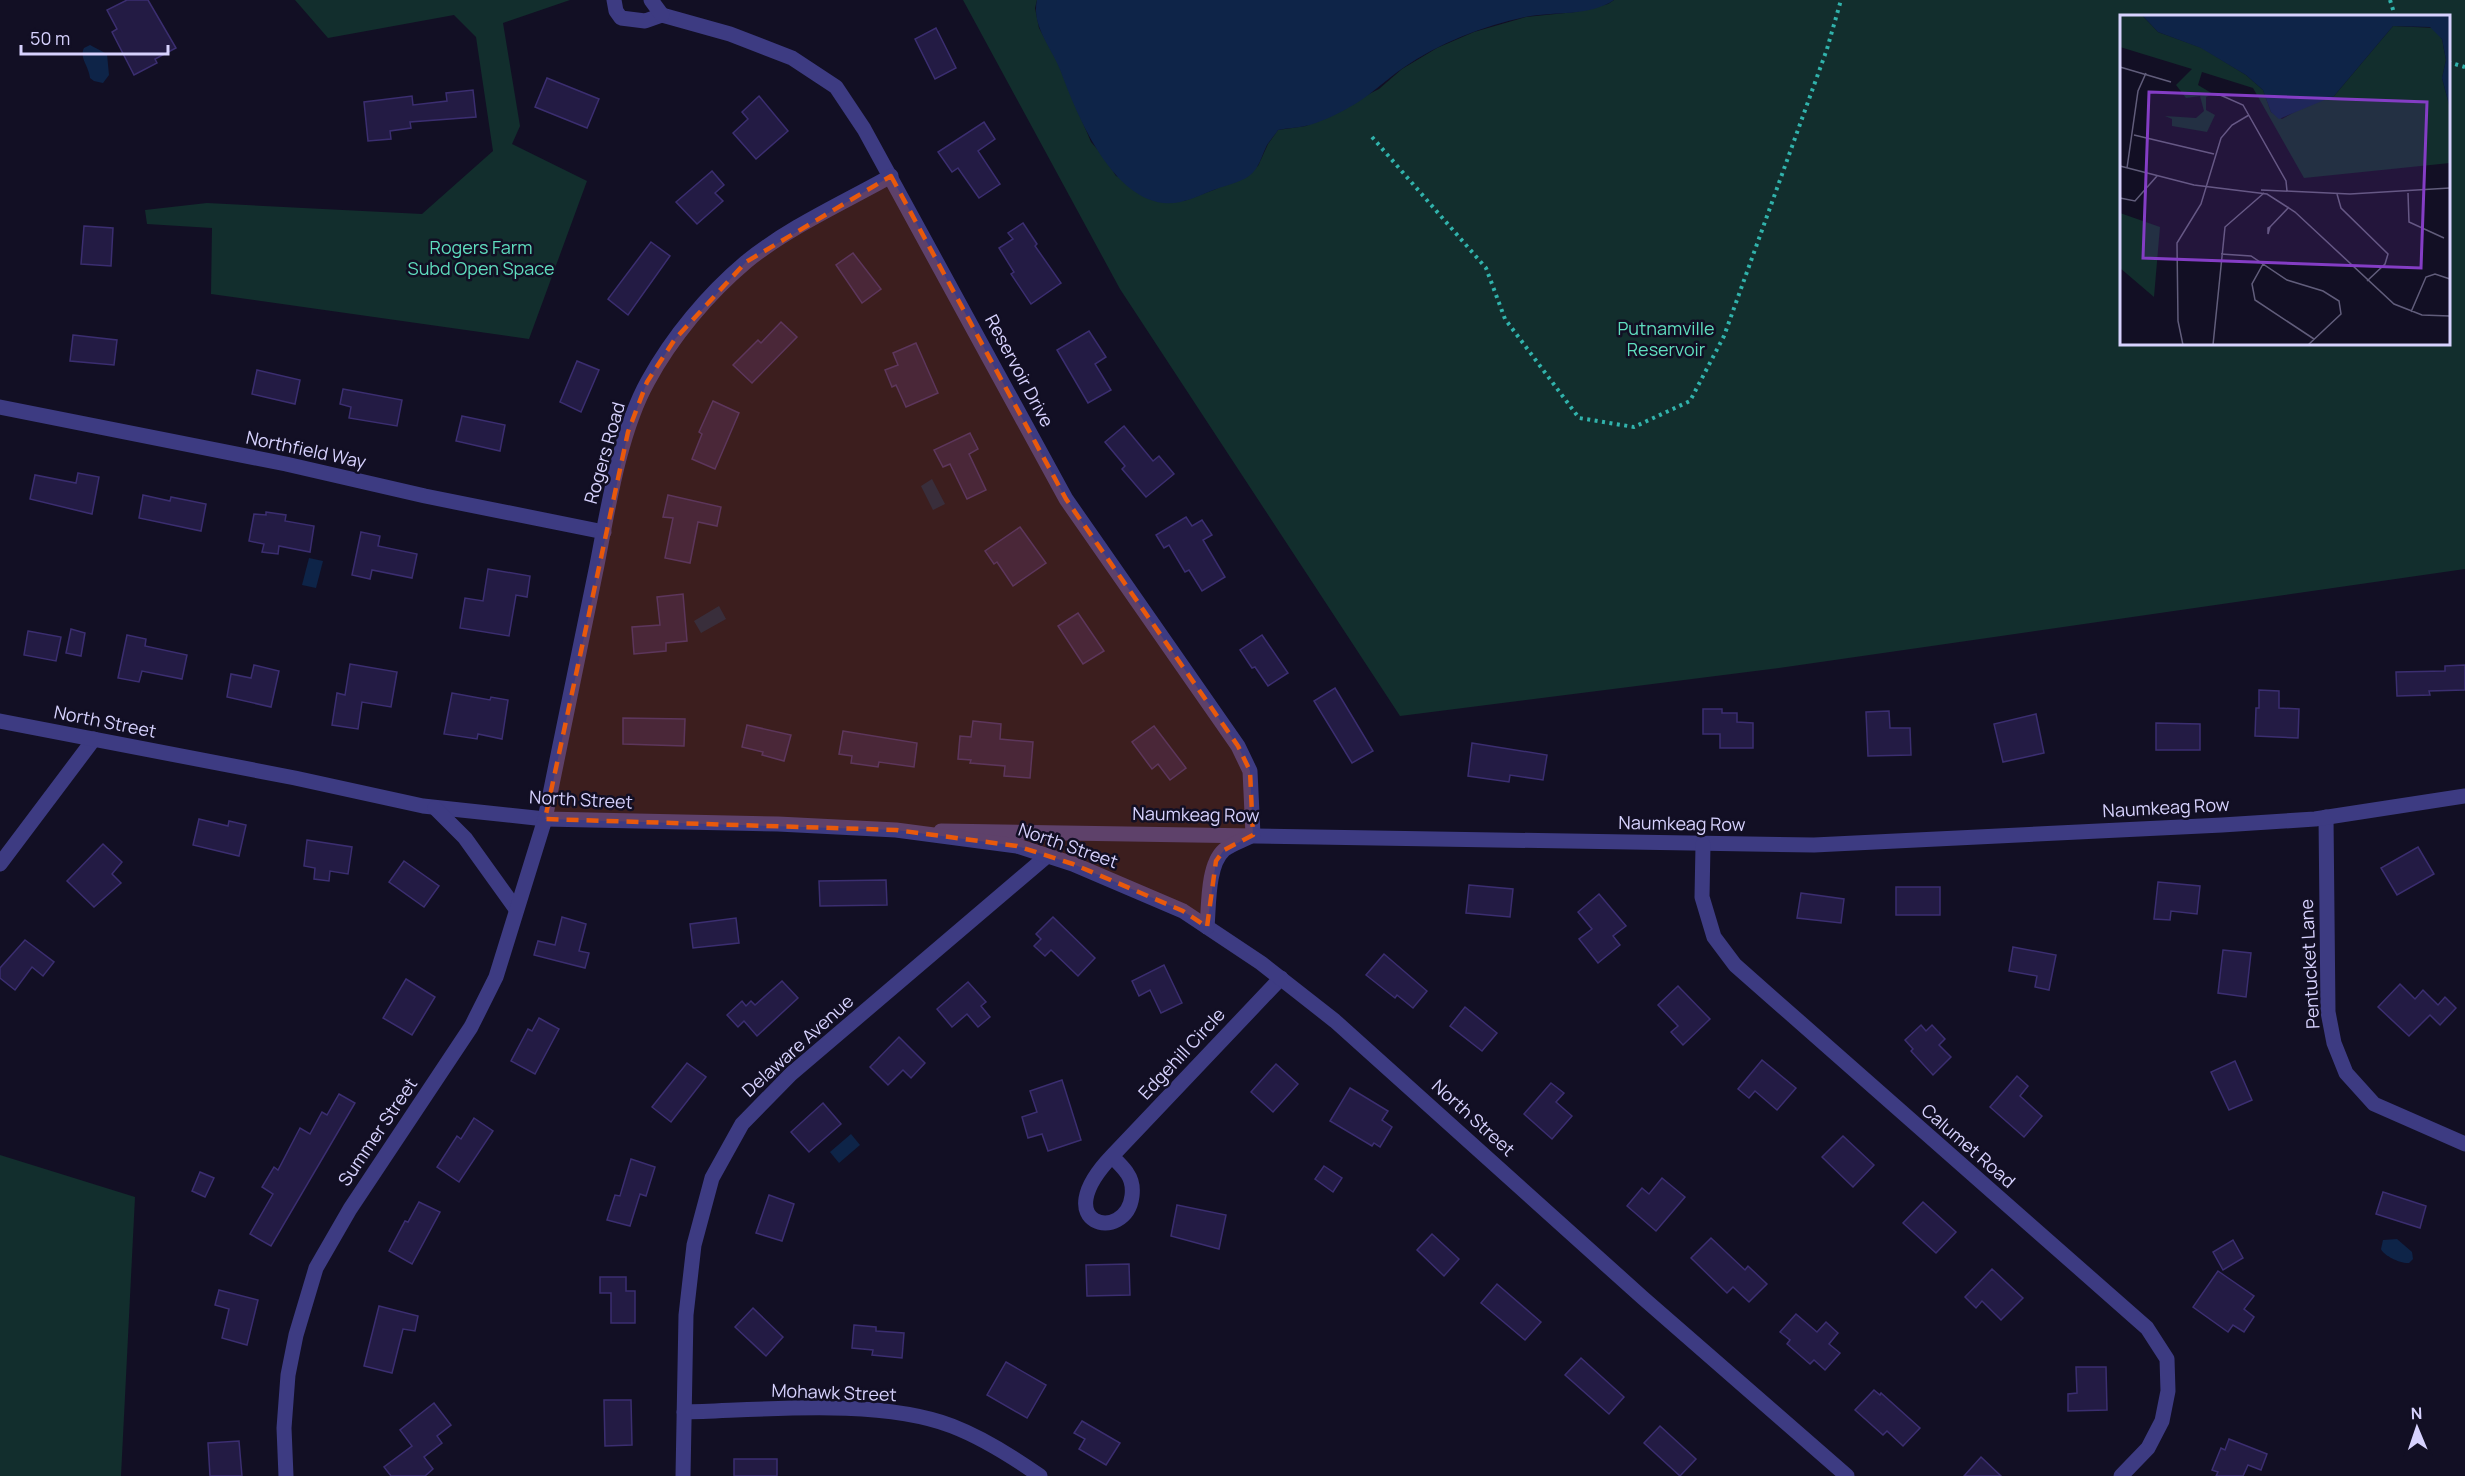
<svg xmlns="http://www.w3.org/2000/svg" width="2465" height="1476" viewBox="0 0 2465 1476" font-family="Manrope,sans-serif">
	<rect width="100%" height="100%" fill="#120f24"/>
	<!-- green -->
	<g fill="#122e2d" fill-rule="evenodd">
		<path d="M295,0H570L503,23L520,126L512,144L587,181L529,339L211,294L212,228L147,224L145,210L207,203L422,214L493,151L476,37L454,15L328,38Z"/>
		<path d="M963,0H1037L1035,8L1039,28L1056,59L1091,142L1105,158L1116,176L1184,201L1216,189L1258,166L1268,144L1278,130L1306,126L1379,89L1402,69L1437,48L1474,32L1526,17L1575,12L1608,4L1614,0H2465V569L1779,668L1400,716L1120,289ZM2122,16H2448V344H2122Z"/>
		<path d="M0,1155L135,1197L121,1476H0Z"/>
	</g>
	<!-- water -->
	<g fill="#0e2448">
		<path d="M1037,0H1614C1589,17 1554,11 1525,17C1483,26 1439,43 1403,68C1384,81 1369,97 1348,108C1336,115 1319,123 1305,126C1296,128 1288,128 1278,130C1275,135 1270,140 1267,145C1262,155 1259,169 1249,176C1240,183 1222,186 1211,191C1196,197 1180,205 1163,203C1110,196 1077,115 1061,72C1052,48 1031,26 1037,0Z"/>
		<path d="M90,45L107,54L109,75L103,83L94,81L90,78C89,66 79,58 84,48Z"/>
		<path d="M932,479L945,504L933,510L921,486Z"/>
		<path d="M309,558L323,561L316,588L302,585Z"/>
		<path d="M719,606L726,619L701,633L694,621Z"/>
		<path d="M851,1134L860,1145L839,1163L830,1152Z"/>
		<path d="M2397,1239L2412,1252L2413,1259L2409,1263C2401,1264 2384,1256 2381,1249L2383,1240Z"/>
	</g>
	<!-- building -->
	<g fill="#231b44" stroke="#3b2e70" stroke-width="1.5">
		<path d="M127,0H148L176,48L155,59L157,63L134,75L112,32L117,29L107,10Z"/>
		<path d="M936,28L956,68L935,79L915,39Z"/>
		<path d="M547,78L599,99L587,128L535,107Z"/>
		<path d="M473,90L476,117L410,122L411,128L390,131L391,139L368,141L364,102L412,96L413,105L447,101L446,93Z"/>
		<path d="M759,96L788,131L756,159L733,133L748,119L742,112Z"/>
		<path d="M984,122L995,139L978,151L1000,184L979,198L958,168L952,172L938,152Z"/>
		<path d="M712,171L724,185L715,193L723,201L697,224L676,202Z"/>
		<path d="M1023,223L1037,244L1035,246L1061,283L1031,304L1011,274L1014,272L999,248L1013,239L1008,233Z"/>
		<path d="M84,226L113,228L111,266L81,264Z"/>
		<path d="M651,242L670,256L628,315L608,299Z"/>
		<path d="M853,253L881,289L862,303L836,265Z"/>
		<path d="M781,322L797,337L752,383L733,365L758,340L761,343Z"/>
		<path d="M1089,331L1106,357L1095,364L1111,390L1088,403L1057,350Z"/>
		<path d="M73,335L117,340L114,365L70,361Z"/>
		<path d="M916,343L938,393L906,407L896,385L892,387L885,370L898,365L893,353Z"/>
		<path d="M577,361L599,370L581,412L560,402Z"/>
		<path d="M257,370L300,380L295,404L252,394Z"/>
		<path d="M343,389L402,400L397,426L349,418L351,407L340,404Z"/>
		<path d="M713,401L739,413L715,469L692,459L702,434L699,432Z"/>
		<path d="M462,416L505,425L500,451L456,441Z"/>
		<path d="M1124,426L1153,461L1159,456L1174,474L1146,497L1122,469L1125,466L1105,442Z"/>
		<path d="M970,433L978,449L969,454L986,490L967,499L950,464L943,467L934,450Z"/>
		<path d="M78,473L99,477L92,514L30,499L35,475L76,483Z"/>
		<path d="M143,495L170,501L171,497L206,504L201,531L139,518Z"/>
		<path d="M668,495L721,507L717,526L698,522L690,563L665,558L673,518L663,517Z"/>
		<path d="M266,512L286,515L285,521L314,526L310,552L279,546L278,554L262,552L264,544L249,541L254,514L266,515Z"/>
		<path d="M1186,517L1192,526L1202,520L1212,535L1203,540L1225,577L1202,591L1189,570L1185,572L1169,545L1164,548L1156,535Z"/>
		<path d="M1020,527L1046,563L1013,586L997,562L994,564L985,551Z"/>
		<path d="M361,532L380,536L378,546L417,554L412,578L372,570L370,579L352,575Z"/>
		<path d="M488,569L530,576L527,597L516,595L509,636L460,628L465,598L483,601Z"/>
		<path d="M683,594L687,641L666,643V651L634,654L632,627L660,625L657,597Z"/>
		<path d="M1078,613L1104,651L1083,664L1058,626Z"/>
		<path d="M71,629L85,633L81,656L66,653Z"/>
		<path d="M28,631L61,637L56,661L24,655Z"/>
		<path d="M127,635L146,639L145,646L187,655L182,679L142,671L139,682L118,678Z"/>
		<path d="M1262,635L1288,673L1268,686L1255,667L1252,668L1240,650Z"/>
		<path d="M350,664L397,672L391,707L362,702L358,729L332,725L337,693L345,695Z"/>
		<path d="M254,665L279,671L271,707L227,697L231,674L251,678Z"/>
		<path d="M2465,665V690L2429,691L2430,695L2397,696L2396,672L2445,671V666Z"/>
		<path d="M1335,688L1373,751L1352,763L1314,701Z"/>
		<path d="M2259,690L2279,691V708L2299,709L2298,738L2255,736L2256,708H2259Z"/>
		<path d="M452,693L490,700L491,697L508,700L502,739L478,734L477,739L444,734Z"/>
		<path d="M1703,709H1722V713H1737V722L1753,723V748H1720V734H1703Z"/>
		<path d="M1889,711L1890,728H1910L1911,755L1868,756L1866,712Z"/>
		<path d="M2036,714L2044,753L2003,762L1994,724Z"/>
		<path d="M623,718L685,719L684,746L623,744Z"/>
		<path d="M973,721L1001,724L1000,739L1033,742L1030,778L1004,776L1005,766L970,763L971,760L958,759L960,736L971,737Z"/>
		<path d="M2156,723L2200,724V750H2156Z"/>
		<path d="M747,725L791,735L784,761L762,755L763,752L742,747Z"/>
		<path d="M1154,726L1186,768L1170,780L1158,764L1152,769L1132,742Z"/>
		<path d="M843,731L917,743L914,767L879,762L878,767L851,763L852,756L839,754Z"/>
		<path d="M1472,743L1547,755L1543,780L1510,775L1509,782L1468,776Z"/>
		<path d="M199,819L228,826L229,821L246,825L239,856L193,845Z"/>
		<path d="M307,840L352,847L348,874L330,871L329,881L314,879L315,868L304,866Z"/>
		<path d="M103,844L122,862L112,874L121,883L94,907L67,881Z"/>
		<path d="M2418,847L2434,874L2397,895L2381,868Z"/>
		<path d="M404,861L439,886L424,907L389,882Z"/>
		<path d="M886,880L887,905L820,906L819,881Z"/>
		<path d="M2158,882L2200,886L2197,914L2171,911L2170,920L2154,919Z"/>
		<path d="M1469,885L1513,889L1510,917L1466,913Z"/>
		<rect x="1896" y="887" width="44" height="28"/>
		<path d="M1801,893L1844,899L1841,923L1797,918Z"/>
		<path d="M1599,894L1626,926L1613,936L1620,945L1598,963L1579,939L1592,929L1578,912Z"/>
		<path d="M562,917L586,924L579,951L589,953L585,968L534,955L538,941L555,945Z"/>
		<path d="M1053,917L1095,958L1078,976L1051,950L1045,956L1034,946L1041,939L1036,934Z"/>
		<path d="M736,918L739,943L693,948L690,924Z"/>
		<path d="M25,940L54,962L43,976L32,967L15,990L0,978V968Z"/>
		<path d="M2013,947L2056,955L2049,990L2035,987L2037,976L2009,971Z"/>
		<path d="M2223,950L2251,953L2246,997L2218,993Z"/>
		<path d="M1384,954L1427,991L1413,1008L1397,995L1395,998L1366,975Z"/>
		<path d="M1164,965L1182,1003L1161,1013L1150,990L1139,996L1132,981Z"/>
		<path d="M406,979L435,997L412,1035L383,1018Z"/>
		<path d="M782,981L798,998L757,1036L744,1021L738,1027L727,1015L742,1001L746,1006L751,1001L755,1005Z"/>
		<path d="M968,982L986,1002L981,1006L990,1017L978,1027L967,1014L952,1027L937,1009Z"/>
		<path d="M2400,984L2415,999L2423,990L2438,1005L2445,997L2456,1008L2440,1025L2430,1015L2409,1036L2378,1007Z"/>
		<path d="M1678,986L1710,1019L1683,1045L1671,1032L1678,1026L1658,1005Z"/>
		<path d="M1465,1007L1497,1033L1482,1051L1450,1026Z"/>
		<path d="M539,1018L559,1029L535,1074L511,1061L528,1029L532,1031Z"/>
		<path d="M1921,1025L1926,1031L1932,1025L1945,1039L1939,1045L1951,1057L1933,1075L1911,1051L1913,1049L1905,1040Z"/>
		<path d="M899,1037L925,1063L911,1078L903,1070L888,1085L870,1067Z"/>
		<path d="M1762,1060L1796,1088L1777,1110L1755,1091L1749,1098L1738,1089Z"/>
		<path d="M2235,1061L2252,1100L2229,1110L2211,1072Z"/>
		<path d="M687,1063L706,1077L671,1122L652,1107Z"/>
		<path d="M1276,1064L1298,1084L1273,1112L1251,1092Z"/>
		<path d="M2017,1076L2028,1086L2020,1096L2042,1116L2024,1137L1990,1107Z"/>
		<path d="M1062,1080L1081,1140L1048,1151L1042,1134L1028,1138L1022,1117L1037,1112L1030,1091Z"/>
		<path d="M1551,1083L1564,1093L1556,1102L1572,1116L1552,1139L1524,1114Z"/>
		<path d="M1350,1088L1388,1111L1382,1120L1392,1127L1380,1147L1374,1143L1372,1146L1330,1121Z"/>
		<path d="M339,1094L355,1103L271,1246L250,1234L273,1194L262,1187L274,1167L278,1170L300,1128L310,1134L322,1112L327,1115Z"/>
		<path d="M823,1103L841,1124L809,1152L791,1132Z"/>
		<path d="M474,1118L493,1131L459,1182L437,1167L457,1136L461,1139Z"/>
		<path d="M1843,1136L1874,1165L1853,1187L1822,1157Z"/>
		<path d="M631,1159L655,1167L646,1196L640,1194L630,1226L607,1220L615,1195L620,1196Z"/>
		<path d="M1324,1166L1342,1178L1333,1192L1315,1179Z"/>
		<path d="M200,1172L214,1178L205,1197L192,1191Z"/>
		<path d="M1662,1178L1685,1197L1656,1231L1627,1206L1642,1188L1649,1194Z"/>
		<path d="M2383,1192L2426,1206L2420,1228L2376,1214Z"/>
		<path d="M769,1195L794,1204L782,1241L756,1233Z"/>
		<path d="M419,1202L440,1212L412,1264L389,1251L405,1221L408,1222Z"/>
		<path d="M1923,1202L1956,1232L1936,1253L1903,1223Z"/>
		<path d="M1177,1205L1226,1215L1219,1249L1171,1236Z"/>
		<path d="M1432,1234L1459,1259L1444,1276L1417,1250Z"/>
		<path d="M1711,1238L1745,1270L1748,1266L1767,1284L1749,1302L1733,1287L1727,1293L1691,1258Z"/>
		<path d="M2233,1240L2243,1258L2223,1270L2213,1252Z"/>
		<path d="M1129,1264L1130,1295L1087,1296L1086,1265Z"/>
		<path d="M1992,1269L2023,1298L2001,1320L1982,1301L1976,1308L1965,1297Z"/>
		<path d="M2218,1271L2254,1296L2244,1309L2254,1317L2244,1332L2233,1325L2228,1332L2193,1307Z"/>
		<path d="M600,1277H626V1291H635V1323H611V1293H600Z"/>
		<path d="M1497,1284L1541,1322L1525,1340L1481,1303Z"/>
		<path d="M219,1290L258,1300L247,1345L222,1338L229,1309L215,1305Z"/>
		<path d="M379,1306L418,1316L415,1331L403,1329L392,1373L364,1366Z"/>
		<path d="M753,1308L783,1337L766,1356L735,1327Z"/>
		<path d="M1796,1314L1817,1332L1826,1322L1838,1333L1829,1344L1840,1353L1825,1370L1814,1360L1810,1364L1787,1344L1790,1340L1780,1332Z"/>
		<path d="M854,1325L876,1327V1331L904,1333L902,1358L872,1355L873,1350L852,1348Z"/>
		<path d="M1581,1358L1624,1397L1609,1414L1565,1375Z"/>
		<path d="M1006,1362L1046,1385L1027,1418L987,1395Z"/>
		<path d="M2076,1367H2106L2107,1410L2068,1411V1394L2077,1393Z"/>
		<path d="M1874,1390L1880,1395L1881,1393L1920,1428L1903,1446L1887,1431L1883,1435L1855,1410Z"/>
		<path d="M604,1400H631L632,1445L605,1446Z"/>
		<path d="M434,1403L451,1425L437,1436L442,1443L424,1457L433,1469L425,1476H391L384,1467L412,1446L400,1430Z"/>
		<path d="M1082,1421L1120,1443L1106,1465L1079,1449L1085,1439L1074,1433Z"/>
		<path d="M1660,1426L1696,1459L1680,1476L1644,1443Z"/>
		<path d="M2229,1439L2267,1454L2261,1470L2248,1465L2243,1476H2216L2218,1472L2212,1470L2221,1448L2225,1450Z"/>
		<path d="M239,1441L242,1476H210L208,1443Z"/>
		<path d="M1981,1457L2001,1476H1964Z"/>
		<rect x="734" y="1459" width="43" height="17"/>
	</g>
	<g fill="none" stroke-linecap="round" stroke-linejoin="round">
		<!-- path -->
		<g stroke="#31b3ac" stroke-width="4" stroke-dasharray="3 4.5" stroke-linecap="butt">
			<path d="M2390,0L2395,16"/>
			<path d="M2448,62L2465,67"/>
			<path d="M1372,137L1486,268L1505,319L1579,418L1634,427L1690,401L1724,336L1827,49L1841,0"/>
		</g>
		<!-- minor -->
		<g stroke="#3d3b82" stroke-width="15">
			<path d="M614,0L616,11L621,18L645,21L662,15L730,34L792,58L836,87L864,129L1066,499L1238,746L1250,771L1253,835"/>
			<path d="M651,0L662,15"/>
			<path d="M0,407L286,464L425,496L604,532"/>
			<path d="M2326,817L2328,1012L2334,1043L2346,1073L2374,1104L2465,1144"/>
			<path d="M545,819C562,734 580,649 597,565C608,508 620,431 648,381C672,337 708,294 746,262C789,227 843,203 891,176"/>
			<path d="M941,831L1814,845L2222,825L2315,819L2465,796"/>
			<path d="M1703,845L1702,897L1714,937L1735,965L2147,1328L2167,1359L2168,1391L2162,1421L2148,1448L2121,1476"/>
			<path d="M0,864L94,739"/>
			<path d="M1112,1156C1117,1162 1123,1167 1127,1173C1132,1180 1133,1188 1132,1196C1126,1244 1045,1226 1112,1156L1281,978"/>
			<path d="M684,1412C763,1410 879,1398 952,1426C983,1438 1013,1457 1040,1476"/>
			<path d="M683,1476L686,1315L694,1245L712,1178L742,1124L791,1074L1047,856"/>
		</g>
		<!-- tertiary -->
		<g stroke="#3d3b82" stroke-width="15">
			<path d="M0,721L295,778L423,806L545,819L778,824L896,830L1017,846L1073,864L1183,911L1261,963L1335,1021L1643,1298L1847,1476"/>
			<path d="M435,808L465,838L516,909"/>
			<path d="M1207,927C1209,907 1207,865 1224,850C1231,844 1244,840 1253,835"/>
			<path d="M286,1476L284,1428L288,1375L296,1335L316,1268L350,1209L471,1027L496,977L545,819"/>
		</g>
	</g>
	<!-- marked area -->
	<path fill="#e8590c" fill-opacity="0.2" stroke="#e8590c" stroke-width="4.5" stroke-dasharray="12 8" stroke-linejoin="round" d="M891,176L1066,499L1238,746L1250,771L1253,835L1224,850L1216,861L1207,927L1183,911L1073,864L1017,846L896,830L545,819L628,432L647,382L675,339L746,262Z"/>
	<g text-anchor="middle" stroke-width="5" stroke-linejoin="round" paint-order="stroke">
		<!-- park labels -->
		<g font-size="18" fill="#5fddbe" stroke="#120f24">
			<text x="481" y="254">Rogers Farm<tspan x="481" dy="21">Subd Open Space</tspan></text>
			<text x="1666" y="335">Putnamville<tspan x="1666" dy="21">Reservoir</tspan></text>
		</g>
		<!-- street labels -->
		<g font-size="18" fill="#d7d2fe" stroke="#120f24">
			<text transform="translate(1019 371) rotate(62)" y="6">Reservoir Drive</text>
			<text transform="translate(306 450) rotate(12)" y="6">Northfield Way</text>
			<text transform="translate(605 453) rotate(-74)" y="6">Rogers Road</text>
			<text transform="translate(105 722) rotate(11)" y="6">North Street</text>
			<text transform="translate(581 800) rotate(3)" y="6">North Street</text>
			<text transform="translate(2166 808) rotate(-3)" y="6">Naumkeag Row</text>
			<text transform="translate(1196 815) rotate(1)" y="6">Naumkeag Row</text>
			<text transform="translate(1682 824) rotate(1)" y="6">Naumkeag Row</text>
			<text transform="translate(1068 846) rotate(19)" y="6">North Street</text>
			<text transform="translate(2310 964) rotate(-93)" y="6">Pentucket Lane</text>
			<text transform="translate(798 1046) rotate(-42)" y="6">Delaware Avenue</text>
			<text transform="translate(1182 1054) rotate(-47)" y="6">Edgehill Circle</text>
			<text transform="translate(1473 1118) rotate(42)" y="6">North Street</text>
			<text transform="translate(378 1132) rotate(-56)" y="6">Summer Street</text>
			<text transform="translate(1968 1146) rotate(41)" y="6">Calumet Road</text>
			<text transform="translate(834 1393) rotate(2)" y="6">Mohawk Street</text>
		</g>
	</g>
	<!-- overview -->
	<g transform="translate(2120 15)">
		<rect width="330" height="330" fill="#120f24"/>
		<path d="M0,0H22L38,17L82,33L126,60L143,75L151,97L162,104L191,88L214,81L273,11L315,13L322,24L326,45L322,63L330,93V148L184,163L133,73L82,57L78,70L93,79L86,82V95L95,100L87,117L52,111V104L45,101L76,103L84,96L80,81L66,83L56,70L72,54L0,32ZM0,198L40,212L34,282L0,253Z" fill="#122e2d"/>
		<path d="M22,0H330V93L322,63L326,45L322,24L310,12L273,11L214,81L159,104L151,97L143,75L126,60L81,33L38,17Z" fill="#0e2448"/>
		<path fill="none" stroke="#615d7b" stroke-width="1.5" d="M0,52L51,67M104,81L98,79L123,90L166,166L167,176M14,120L94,139M0,151L74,170L147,179L175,197L274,289L302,300L330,301M7,153L18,76L26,58M141,175L230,179L330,173M288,178L289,207L324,223M217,179L221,193L268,239L265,249L247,266M0,183L15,186L37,161M150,212L148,219V213L150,212L169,192M101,239L131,241L167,265L203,276L219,286L221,299L188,330M143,249L132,269L135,285L194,324M291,297L306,262L315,259L330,264M63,330L58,306L57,228L81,189L101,123L112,110L129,100M93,330L105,212L144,178"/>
		<path fill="#843dc5" fill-opacity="0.15" stroke="#843dc5" stroke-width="3" d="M29,77L307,87L301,253L23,243Z"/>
		<rect width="330" height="330" fill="none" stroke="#d7d2fe" stroke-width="3"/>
	</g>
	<!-- north arrow -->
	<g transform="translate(2417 1428) rotate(358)" stroke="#120f24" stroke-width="4.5" paint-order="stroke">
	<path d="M0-4.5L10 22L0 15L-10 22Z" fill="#d7d2fe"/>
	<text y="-9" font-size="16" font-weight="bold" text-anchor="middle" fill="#d7d2fe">N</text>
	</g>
	<!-- scale -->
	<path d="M21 45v9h147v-9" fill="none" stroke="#d7d2fe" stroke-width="3"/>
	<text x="30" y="45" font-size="18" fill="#d7d2fe" stroke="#120f24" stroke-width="4.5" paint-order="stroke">50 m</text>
</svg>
